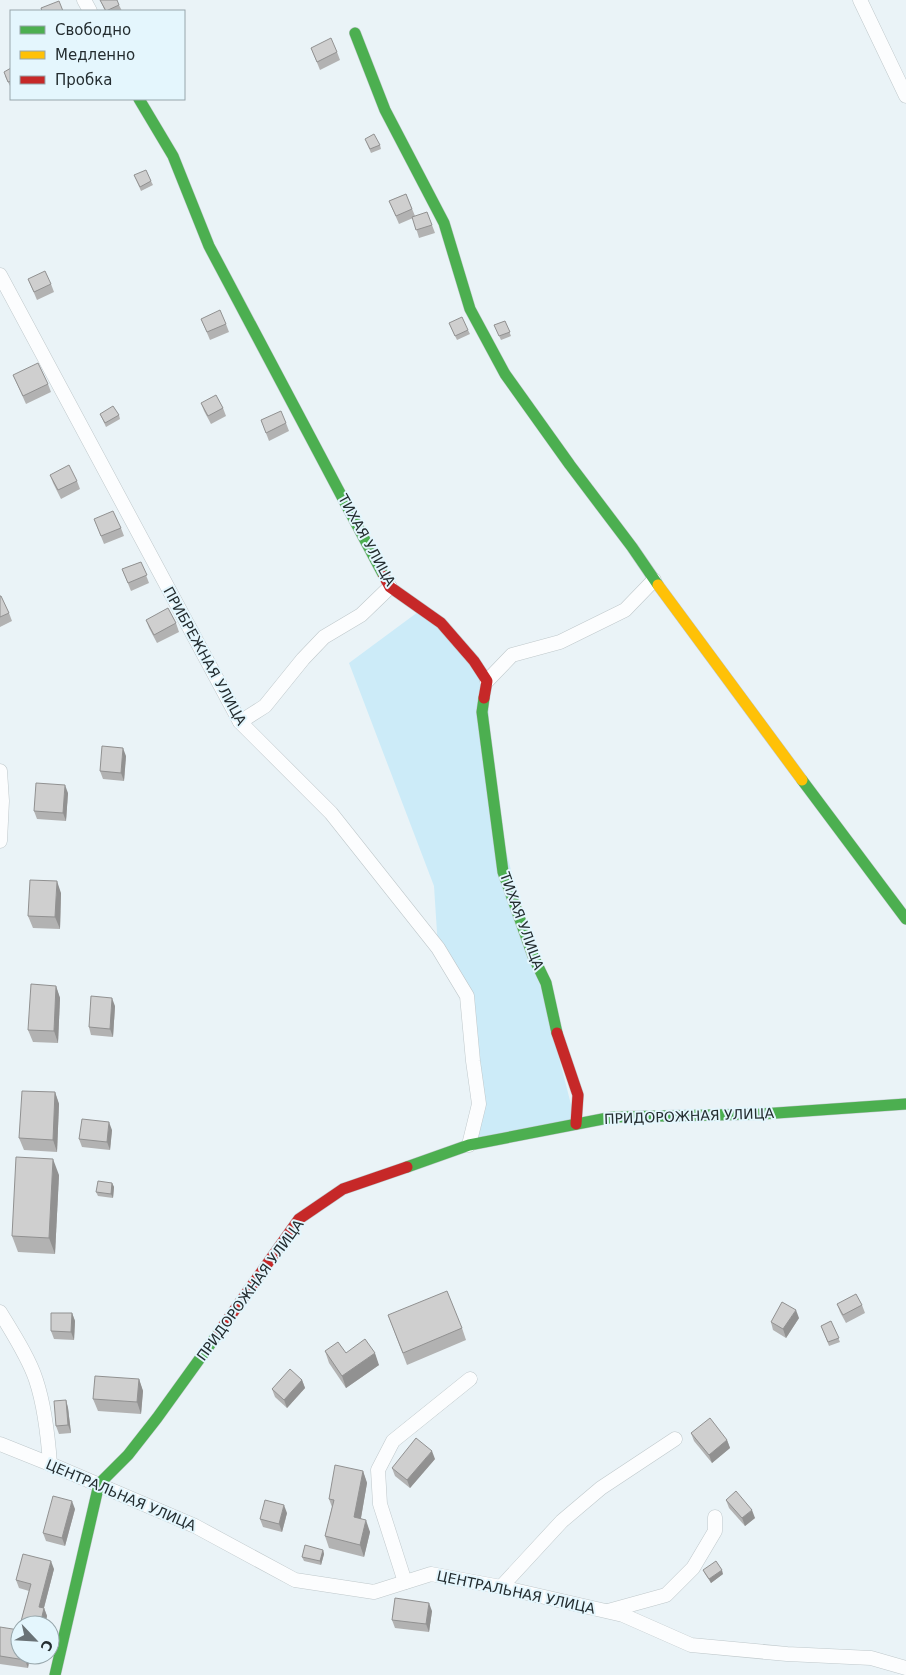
<svg xmlns="http://www.w3.org/2000/svg" width="906" height="1675" viewBox="0 0 906 1675" font-family="'DejaVu Sans',sans-serif">
	<rect width="100%" height="100%" fill="#eaf3f7"/>
	<!-- green -->
	<path fill="#ccebf8" d="M422,609L487,681L493,800L576,1124L469,1145L479,1104L467,996L438,948L434,886L349,663Z"/>
	<g fill="none" stroke-linecap="round" stroke-linejoin="round">
		<defs>
			<g id="street">
				<path d="M84,0L90,11"/>
				<path d="M860,0L906,96"/>
				<path d="M0,275L240,722L331,813L438,948L467,996L473,1061L479,1104L469,1145"/>
				<path d="M487,681L512,655L560,642L625,610L654,580"/>
				<path d="M240,722L265,706L303,659L324,637L361,615L390,587"/>
				<path d="M0,771L2,801L0,841"/>
				<path d="M0,1312C12,1332 29,1358 36,1380C45,1407 48,1436 50,1464"/>
				<path d="M0,1444L50,1464L195,1526L295,1580L374,1592L431,1574L501,1587L623,1615L691,1645L787,1654L871,1658L906,1668"/>
				<path d="M405,1582L380,1504L378,1470L393,1441L470,1379"/>
				<path d="M501,1587L562,1521L601,1488L675,1439"/>
				<path d="M608,1611L666,1595L693,1568L715,1531V1517"/>
			</g>
			<g id="fast">
				<path d="M355,33L385,110L444,223L470,309L505,374L570,465L632,547L658,585"/>
				<path d="M139,99L173,156L209,246L384,576"/>
				<path d="M484,698L482,712L503,872L533,956L546,983L557,1033"/>
				<path d="M802,780L906,919"/>
				<path d="M407,1167L469,1145L613,1117L762,1114L906,1104"/>
				<path d="M55,1675L99,1484L128,1455L157,1418L219,1332"/>
			</g>
			<path id="slow" d="M658,585L802,780"/>
			<g id="jam">
				<path d="M384,576L390,587L441,623L474,661L487,681L484,698"/>
				<path d="M557,1033L578,1095L576,1124"/>
				<path d="M219,1332L299,1219L343,1189L407,1167"/>
			</g>
		</defs>
		<!-- street casing -->
		<use href="#street" stroke="#bfc8cb" stroke-width="15"/>
		<!-- fast casing -->
		<use href="#fast" stroke="#bfc8cb" stroke-width="12"/>
		<!-- slow casing -->
		<use href="#slow" stroke="#bfc8cb" stroke-width="12"/>
		<!-- jam casing -->
		<use href="#jam" stroke="#bfc8cb" stroke-width="12"/>
		<!-- street -->
		<use href="#street" stroke="#fcfdfe" stroke-width="14"/>
		<!-- fast -->
		<use href="#fast" stroke="#4caf50" stroke-width="11"/>
		<!-- slow -->
		<use href="#slow" stroke="#ffc107" stroke-width="11"/>
		<!-- jam -->
		<use href="#jam" stroke="#c62828" stroke-width="11"/>
	</g>
	<!-- wall -->
	<g fill="#b2b2b2">
		<path d="M100,0L119,5L122,11H105Z"/>
		<path d="M311,48L337,52L340,60L320,70Z"/>
		<path d="M11,68V86H10L5,76Z"/>
		<path d="M365,139L380,145L381,149L371,153Z"/>
		<path d="M134,175L151,181L153,185L141,191Z"/>
		<path d="M406,194L415,216L432,225L435,233L419,238L413,218L399,224L389,201Z"/>
		<path d="M28,279L51,284L54,292L37,300Z"/>
		<path d="M201,319L226,324L229,332L210,340Z"/>
		<path d="M505,321L511,336L501,340L494,325Z"/>
		<path d="M449,323L468,330L470,334L457,340Z"/>
		<path d="M13,375L48,384L51,392L26,404Z"/>
		<path d="M201,403L223,408L226,416L211,424L204,411Z"/>
		<path d="M100,414L119,415L120,419L106,427Z"/>
		<path d="M261,420L286,423L289,431L269,441Z"/>
		<path d="M50,475L77,481L80,489L61,499L53,483Z"/>
		<path d="M94,519L121,528L124,536L104,544Z"/>
		<path d="M141,562L149,583L131,591L122,569Z"/>
		<path d="M0,596L9,613L12,621L0,627Z"/>
		<path d="M146,620L176,623L179,632L157,643L149,628Z"/>
		<path d="M126,756L124,781L103,779L100,771Z"/>
		<path d="M68,793L66,821L37,819L34,811Z"/>
		<path d="M61,893L60,929L33,928L28,916Z"/>
		<path d="M56,986L60,998L58,1043L33,1042L28,1030Z"/>
		<path d="M115,1006L113,1037L91,1035L89,1027Z"/>
		<path d="M55,1092L59,1104L57,1152L24,1150L19,1138Z"/>
		<path d="M112,1130L110,1150L82,1147L79,1139Z"/>
		<path d="M59,1175L55,1254L18,1252L12,1236Z"/>
		<path d="M112,1183L114,1187L113,1198L98,1196L96,1192Z"/>
		<path d="M837,1304L862,1305L865,1313L846,1323L840,1312Z"/>
		<path d="M72,1313L75,1321L74,1340L54,1339L51,1331Z"/>
		<path d="M388,1315L462,1328L466,1340L407,1365Z"/>
		<path d="M799,1318L786,1338L773,1330L771,1322Z"/>
		<path d="M831,1321L840,1342L829,1346L821,1326Z"/>
		<path d="M325,1351L346,1353L379,1365L346,1388L329,1363Z"/>
		<path d="M139,1379L143,1391L141,1414L98,1411L93,1399Z"/>
		<path d="M302,1380L305,1388L287,1408L275,1397L272,1389Z"/>
		<path d="M66,1400L68,1408L71,1433L59,1434L56,1426Z"/>
		<path d="M691,1433L727,1440L730,1448L712,1463L694,1441Z"/>
		<path d="M435,1459L410,1488L395,1476L392,1468Z"/>
		<path d="M363,1471L367,1483L361,1518L370,1532L364,1557L329,1548L325,1536L332,1507L329,1499Z"/>
		<path d="M726,1500L755,1518L745,1526L729,1508Z"/>
		<path d="M75,1509L65,1546L46,1541L43,1533Z"/>
		<path d="M287,1513L282,1532L263,1527L260,1519Z"/>
		<path d="M323,1550L324,1554L321,1565L304,1561L302,1557Z"/>
		<path d="M54,1569L44,1608L47,1616L45,1625H20L29,1591L19,1588L16,1580Z"/>
		<path d="M703,1570L723,1574L711,1583L705,1574Z"/>
		<path d="M432,1611L429,1632L395,1628L392,1620Z"/>
		<path d="M0,1627L20,1655H30L28,1668L0,1664Z"/>
	</g>
	<!-- shaded-wall -->
	<g fill="#919191">
		<path d="M123,748L126,756L124,781L121,773Z"/>
		<path d="M65,785L68,793L66,821L63,813Z"/>
		<path d="M57,881L61,893L60,929L55,917Z"/>
		<path d="M56,986L60,998L58,1043L54,1031Z"/>
		<path d="M112,998L115,1006L113,1037L110,1029Z"/>
		<path d="M55,1092L59,1104L57,1152L53,1140Z"/>
		<path d="M109,1122L112,1130L110,1150L107,1142Z"/>
		<path d="M53,1159L59,1175L55,1254L49,1238Z"/>
		<path d="M112,1183L114,1187L113,1198L111,1194Z"/>
		<path d="M796,1310L799,1318L786,1338L783,1329Z"/>
		<path d="M72,1313L75,1321L74,1340L71,1332Z"/>
		<path d="M375,1353L379,1365L346,1388L342,1376Z"/>
		<path d="M139,1379L143,1391L141,1414L137,1402Z"/>
		<path d="M302,1380L305,1388L287,1408L284,1400Z"/>
		<path d="M66,1400L68,1408L71,1433L68,1425Z"/>
		<path d="M727,1440L730,1448L712,1463L709,1455Z"/>
		<path d="M432,1451L435,1459L410,1488L407,1480Z"/>
		<path d="M363,1471L367,1483L359,1529L354,1517Z"/>
		<path d="M72,1501L75,1509L65,1546L62,1538Z"/>
		<path d="M284,1505L287,1513L282,1532L279,1524Z"/>
		<path d="M752,1510L755,1518L745,1526L742,1518Z"/>
		<path d="M366,1520L370,1532L364,1557L360,1545Z"/>
		<path d="M323,1550L324,1554L321,1565L320,1561Z"/>
		<path d="M51,1561L54,1569L42,1615L39,1607Z"/>
		<path d="M722,1570L723,1574L711,1583L709,1579Z"/>
		<path d="M429,1603L432,1611L429,1632L426,1624Z"/>
		<path d="M44,1608L47,1616L45,1625H40Z"/>
		<path d="M25,1655H30L28,1668L25,1660Z"/>
	</g>
	<!-- building -->
	<g fill="#cfcfcf" stroke="#919191">
		<path d="M100,0H117L119,5L106,11Z"/>
		<path d="M59,1L63,11H42L41,8Z"/>
		<path d="M331,38L337,52L317,62L311,48Z"/>
		<path d="M11,68V81L8,82L4,72Z"/>
		<path d="M374,134L380,145L370,149L365,139Z"/>
		<path d="M146,170L151,181L140,187L134,175Z"/>
		<path d="M406,194L412,209L396,216L389,201Z"/>
		<path d="M427,212L432,225L416,230L412,217Z"/>
		<path d="M45,271L51,284L34,292L28,279Z"/>
		<path d="M220,310L226,324L207,332L201,319Z"/>
		<path d="M462,317L468,330L455,336L449,323Z"/>
		<path d="M505,321L510,332L499,336L494,325Z"/>
		<path d="M38,363L48,384L23,396L13,375Z"/>
		<path d="M216,395L223,408L208,416L201,403Z"/>
		<path d="M113,406L119,415L105,423L100,414Z"/>
		<path d="M281,411L286,423L266,433L261,420Z"/>
		<path d="M69,465L77,481L58,490L50,475Z"/>
		<path d="M113,511L121,528L101,536L94,519Z"/>
		<path d="M141,562L147,575L128,583L122,569Z"/>
		<path d="M0,596H1L9,613L0,617Z"/>
		<path d="M168,608L176,623L154,635L146,620Z"/>
		<path d="M102,746L123,748L121,773L100,771Z"/>
		<path d="M36,783L65,785L63,813L34,811Z"/>
		<path d="M30,880L57,881L55,917L28,916Z"/>
		<path d="M31,984L56,986L54,1031L28,1030Z"/>
		<path d="M91,996L112,998L110,1029L89,1027Z"/>
		<path d="M22,1091L55,1092L53,1140L19,1138Z"/>
		<path d="M82,1119L109,1122L107,1142L79,1139Z"/>
		<path d="M16,1157L53,1159L49,1238L12,1236Z"/>
		<path d="M98,1181L112,1183L111,1194L96,1192Z"/>
		<path d="M447,1291L462,1328L403,1353L388,1315Z"/>
		<path d="M856,1294L862,1305L843,1315L837,1304Z"/>
		<path d="M782,1302L796,1310L783,1329L771,1322Z"/>
		<path d="M51,1313H72L71,1332L51,1331Z"/>
		<path d="M831,1321L839,1338L828,1342L821,1326Z"/>
		<path d="M365,1339L375,1353L342,1376L325,1351L338,1342L346,1353Z"/>
		<path d="M290,1369L302,1380L284,1400L272,1389Z"/>
		<path d="M95,1376L139,1379L137,1402L93,1399Z"/>
		<path d="M66,1400L68,1425L56,1426L54,1401Z"/>
		<path d="M710,1418L727,1440L709,1455L691,1433Z"/>
		<path d="M416,1438L432,1451L407,1480L392,1468Z"/>
		<path d="M335,1465L363,1471L354,1517L366,1520L360,1545L325,1536L334,1500L329,1499Z"/>
		<path d="M736,1491L752,1510L742,1518L726,1500Z"/>
		<path d="M53,1496L72,1501L62,1538L43,1533Z"/>
		<path d="M265,1500L284,1505L279,1524L260,1519Z"/>
		<path d="M305,1545L323,1550L320,1561L302,1557Z"/>
		<path d="M23,1554L51,1561L39,1607L44,1608L40,1625L30,1624V1625H20L31,1584L16,1580Z"/>
		<path d="M716,1561L722,1570L709,1579L703,1570Z"/>
		<path d="M395,1598L429,1603L426,1624L392,1620Z"/>
		<path d="M20,1625V1655H25V1660L0,1656V1627L19,1630Z"/>
	</g>
	<g text-anchor="middle" stroke-width="4" stroke-linejoin="round" paint-order="stroke">
		<!-- street labels -->
		<g font-size="14" fill="#242d30" stroke="#e4f6fd">
			<text transform="translate(367 540) rotate(61)" y="5">ТИХАЯ УЛИЦА</text>
			<text transform="translate(205 656) rotate(61)" y="5">ПРИБРЕЖНАЯ УЛИЦА</text>
			<text transform="translate(522 921) rotate(70)" y="5">ТИХАЯ УЛИЦА</text>
			<text transform="translate(689 1116) rotate(-2)" y="5">ПРИДОРОЖНАЯ УЛИЦА</text>
			<text transform="translate(250 1290) rotate(-54)" y="5">ПРИДОРОЖНАЯ УЛИЦА</text>
			<text transform="translate(121 1495) rotate(23)" y="5">ЦЕНТРАЛЬНАЯ УЛИЦА</text>
			<text transform="translate(516 1592) rotate(12)" y="5">ЦЕНТРАЛЬНАЯ УЛИЦА</text>
		</g>
	</g>
	<!-- legend -->
	<rect x="10" y="10" width="175" height="90" fill="#e4f6fd" stroke="#97a6ab"/>
	<rect x="20" y="26" width="25" height="8" fill="#4caf50" stroke="#97a6ab"/>
	<text x="55" y="35" font-size="15" fill="#242d30">Свободно</text>
	<rect x="20" y="51" width="25" height="8" fill="#ffc107" stroke="#97a6ab"/>
	<text x="55" y="60" font-size="15" fill="#242d30">Медленно</text>
	<rect x="20" y="76" width="25" height="8" fill="#c62828" stroke="#97a6ab"/>
	<text x="55" y="85" font-size="15" fill="#242d30">Пробка</text>
	<!-- north arrow -->
	<g transform="translate(35 1640) rotate(115)"><circle r="24" fill="#e4f6fd" stroke="#97a6ab"/>
	<path d="M0-4L9 19L0 12L-9 19Z" fill="#697276"/>
	<text y="-8" font-size="14" font-weight="bold" text-anchor="middle" fill="#242d30">С</text>
	</g>
</svg>
